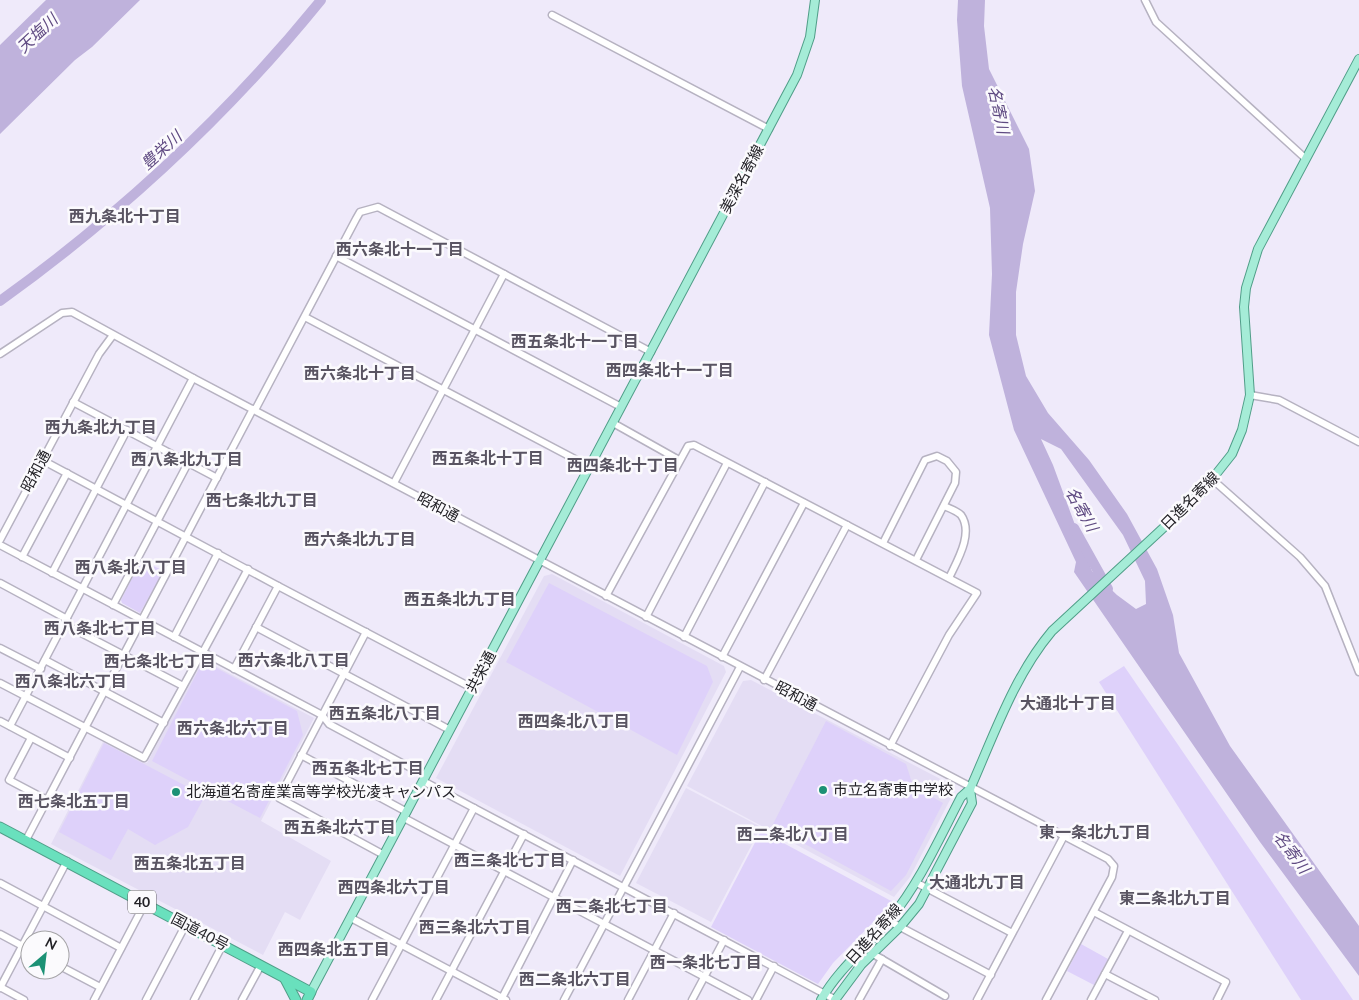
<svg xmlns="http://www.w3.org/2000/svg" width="1359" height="1000" viewBox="0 0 1359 1000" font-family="Lato,'Noto Sans JP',sans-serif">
	<rect width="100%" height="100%" fill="#efeafa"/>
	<!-- built -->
	<g fill="#e4ddf4">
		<path d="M552,574L724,666L726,672L620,876L436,778L544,576Z"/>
		<path d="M202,659L314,718L261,821L331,861L300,920L285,912L263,955L51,844L104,740L147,763Z"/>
		<path d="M751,680L950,784L953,794L910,877L894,897L687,786L743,681Z"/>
		<path d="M686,788L761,827L711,922L636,883Z"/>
	</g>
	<!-- green -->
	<g fill="#ded1fa">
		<path d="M141,560L164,571L140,613L122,603L121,600Z"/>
		<path d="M549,583L707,666L713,682L677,755L506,662Z"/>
		<path d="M203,661L297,711L303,735L260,818L152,761Z"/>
		<path d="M1124,666L1353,1000H1301L1099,682Z"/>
		<path d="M826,721L906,764L913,786L943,803L906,875L891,891L772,826Z"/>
		<path d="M104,743L205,796L188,827L155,845L128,829L111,860L59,832Z"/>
		<path d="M761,831L893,902L833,963L818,984L711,927Z"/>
		<path d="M1081,944L1108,959L1094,985L1067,971Z"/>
	</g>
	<!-- water -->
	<g fill="#bfb2dc" fill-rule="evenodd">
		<path d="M46,0H140L92,47L75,60L0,134V45Z"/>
		<path d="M958,0H985L984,26L989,69L1029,149L1035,191L1023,244L1016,292V335L1026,376L1048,413L1089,460L1127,514L1157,569L1173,615L1179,653L1230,746L1359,926V976L1260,842L1074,572L1076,562L1014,430L989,335L992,274L990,208L962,86L957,20ZM1041,439L1061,449L1123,535L1145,581L1146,604L1136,609L1117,595L1092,571L1053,465Z"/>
	</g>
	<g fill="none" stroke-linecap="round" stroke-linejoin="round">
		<!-- river -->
		<g stroke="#bfb2dc" stroke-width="10">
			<path d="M0,301C121,214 227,116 321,0"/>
			<path d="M1074,528L1108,589"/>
		</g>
		<defs>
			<g id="minor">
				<path d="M1145,0L1156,22L1306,159"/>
				<path d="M552,15L769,129"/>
				<path d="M336,256L621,407"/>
				<path d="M305,317L590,467"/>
				<path d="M0,354L62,313L72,312L193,378L1108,859L1114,866L1112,877L1046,1000"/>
				<path d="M1250,395L1279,400L1359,442"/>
				<path d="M73,402L217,478"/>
				<path d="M255,410L356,219L360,212L378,207L651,352"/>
				<path d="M613,423L679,460"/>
				<path d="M42,460L278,586L234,669"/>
				<path d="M1213,480L1300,557L1325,586L1359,672"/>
				<path d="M394,483L504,274"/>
				<path d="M944,506C949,508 957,511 961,515C974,533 957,561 949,578"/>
				<path d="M0,540L99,354L113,335"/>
				<path d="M883,543L925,460L937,456L947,461L956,472L955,483L916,560"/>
				<path d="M0,545L322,715L329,724L426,776"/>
				<path d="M22,557L67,473"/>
				<path d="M52,573L127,430"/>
				<path d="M0,583L67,619"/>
				<path d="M278,586L472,688"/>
				<path d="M606,596L688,446L694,445L977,593L949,635L890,746"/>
				<path d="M113,605L188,463"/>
				<path d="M646,617L727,463"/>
				<path d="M64,624L183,686"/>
				<path d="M256,627L450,730"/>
				<path d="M366,632L279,798L384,855"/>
				<path d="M174,637L218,553"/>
				<path d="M684,637L765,482"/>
				<path d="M0,648L41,669"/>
				<path d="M203,652L248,569"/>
				<path d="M722,657L804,503"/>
				<path d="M45,660L164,723"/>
				<path d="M764,680L847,525"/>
				<path d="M0,683L144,758L202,652"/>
				<path d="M0,721L70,758"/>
				<path d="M10,726L193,378"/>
				<path d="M31,738L9,780L47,800"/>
				<path d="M301,755L407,812"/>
				<path d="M423,781L836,1000"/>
				<path d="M404,818L748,1000"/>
				<path d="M26,840L253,409"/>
				<path d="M0,883L121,948"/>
				<path d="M917,883L1012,933"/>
				<path d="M1094,912L1226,982L1217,1000"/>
				<path d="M351,918L506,1000"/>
				<path d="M889,921L991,975"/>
				<path d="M0,934L30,950"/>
				<path d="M873,954L945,996"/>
				<path d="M60,966L100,987"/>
				<path d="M1105,974L1155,1000"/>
				<path d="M0,987L24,1000"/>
				<path d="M0,988L67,861"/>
				<path d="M94,1000L145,903"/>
				<path d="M146,1000L186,924"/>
				<path d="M194,1000L223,944"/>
				<path d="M242,1000L261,965"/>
				<path d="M372,1000L474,808"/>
				<path d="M436,1000L524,834"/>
				<path d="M501,1000L573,860"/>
				<path d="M564,1000L740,667"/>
				<path d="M628,1000L674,913"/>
				<path d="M692,1000L724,940"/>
				<path d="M756,1000L774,966"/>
				<path d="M859,1000L882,959"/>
				<path d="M977,1000L1064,836"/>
				<path d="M1091,1000L1128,931"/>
			</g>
			<g id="major">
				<path d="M311,992L797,75L810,37L815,0"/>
				<path d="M821,1000C839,968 867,947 890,919C920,882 939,839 961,797L970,789C994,735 1014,676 1052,631L1201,493L1232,454L1242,430L1250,395L1244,307L1246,288L1258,249L1359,59"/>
				<path d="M835,1000L861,965L900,927L919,904L972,803L970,789"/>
			</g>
			<g id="highway">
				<path d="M0,827L311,992L307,1000"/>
				<path d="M285,979L296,1000"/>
			</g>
		</defs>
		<!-- minor casing -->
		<use href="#minor" stroke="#b6b2c1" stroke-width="9"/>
		<!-- major casing -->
		<use href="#major" stroke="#509e88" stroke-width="10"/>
		<!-- highway casing -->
		<use href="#highway" stroke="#509e88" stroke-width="11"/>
		<!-- minor -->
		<use href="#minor" stroke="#fff" stroke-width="6"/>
		<!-- major -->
		<use href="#major" stroke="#a5ecd7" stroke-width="8"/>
		<!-- highway -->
		<use href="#highway" stroke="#69e0bd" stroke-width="9"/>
	</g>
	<!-- markers -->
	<g fill="#1c9175" stroke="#fbfafd" stroke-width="2">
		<circle cx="823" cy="790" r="5"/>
		<circle cx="176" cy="792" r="5"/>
	</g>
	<g text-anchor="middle" stroke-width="5" stroke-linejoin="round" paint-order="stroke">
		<!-- shield labels -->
		<rect fill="#fbfafd" stroke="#646367" stroke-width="1" x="128" y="890.5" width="28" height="23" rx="4"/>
		<g font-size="14" font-weight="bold" fill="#232227">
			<text x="142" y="907">40</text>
		</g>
		<!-- street labels -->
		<g font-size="15" fill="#232227" stroke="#fbfafd">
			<text transform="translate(742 179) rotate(-62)" y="5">美深名寄線</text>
			<text transform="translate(36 471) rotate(-62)" y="5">昭和通</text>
			<text transform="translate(1190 501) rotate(-45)" y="5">日進名寄線</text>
			<text transform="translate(438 507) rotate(28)" y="5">昭和通</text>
			<text transform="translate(481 672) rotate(-62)" y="5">共栄通</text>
			<text transform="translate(796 696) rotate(28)" y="5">昭和通</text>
			<text transform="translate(200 932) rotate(28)" y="5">国道40号</text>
			<text transform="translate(874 934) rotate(-48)" y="5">日進名寄線</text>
		</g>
		<!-- poi labels -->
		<g font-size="15" fill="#232227" stroke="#fbfafd" text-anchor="start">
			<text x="833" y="795">市立名寄東中学校</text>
			<text x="186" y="797">北海道名寄産業高等学校光凌キャンパス</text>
		</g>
		<!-- water labels -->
		<g font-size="16" font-style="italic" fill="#5f4a82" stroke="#fbfafd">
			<text transform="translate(37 33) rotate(-43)" y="6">天塩川</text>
			<text transform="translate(999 110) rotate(78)" y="6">名寄川</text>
			<text transform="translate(161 150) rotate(-42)" y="6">豊栄川</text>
			<text transform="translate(1082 509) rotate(61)" y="6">名寄川</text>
			<text transform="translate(1292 852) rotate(53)" y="6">名寄川</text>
		</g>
		<!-- neighbourhood labels -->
		<g font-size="16" font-weight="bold" fill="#595462" stroke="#fbfafd">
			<text x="125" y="222">西九条北十丁目</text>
			<text x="400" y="255">西六条北十一丁目</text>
			<text x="575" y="347">西五条北十一丁目</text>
			<text x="670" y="376">西四条北十一丁目</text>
			<text x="360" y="379">西六条北十丁目</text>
			<text x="101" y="433">西九条北九丁目</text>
			<text x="488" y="464">西五条北十丁目</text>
			<text x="187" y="465">西八条北九丁目</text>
			<text x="623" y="471">西四条北十丁目</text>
			<text x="262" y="506">西七条北九丁目</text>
			<text x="360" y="545">西六条北九丁目</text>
			<text x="131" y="573">西八条北八丁目</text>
			<text x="460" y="605">西五条北九丁目</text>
			<text x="100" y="634">西八条北七丁目</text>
			<text x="294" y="666">西六条北八丁目</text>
			<text x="160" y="667">西七条北七丁目</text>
			<text x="71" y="687">西八条北六丁目</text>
			<text x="1068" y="709">大通北十丁目</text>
			<text x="385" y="719">西五条北八丁目</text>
			<text x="574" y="727">西四条北八丁目</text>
			<text x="233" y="734">西六条北六丁目</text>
			<text x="368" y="774">西五条北七丁目</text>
			<text x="74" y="807">西七条北五丁目</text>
			<text x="340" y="833">西五条北六丁目</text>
			<text x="1095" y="838">東一条北九丁目</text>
			<text x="793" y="840">西二条北八丁目</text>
			<text x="510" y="866">西三条北七丁目</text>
			<text x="190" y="869">西五条北五丁目</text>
			<text x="977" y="888">大通北九丁目</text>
			<text x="394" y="893">西四条北六丁目</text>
			<text x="1175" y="904">東二条北九丁目</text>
			<text x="612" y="912">西二条北七丁目</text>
			<text x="475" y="933">西三条北六丁目</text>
			<text x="334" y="955">西四条北五丁目</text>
			<text x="706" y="968">西一条北七丁目</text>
			<text x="575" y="985">西二条北六丁目</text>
		</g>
	</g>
	<!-- north arrow -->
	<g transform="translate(45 955) rotate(28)"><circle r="24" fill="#fbfafd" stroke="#a5a4a7"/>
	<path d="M0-4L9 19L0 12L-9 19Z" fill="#1c9175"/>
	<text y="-8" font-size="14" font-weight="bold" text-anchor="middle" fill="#232227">N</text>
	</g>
</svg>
